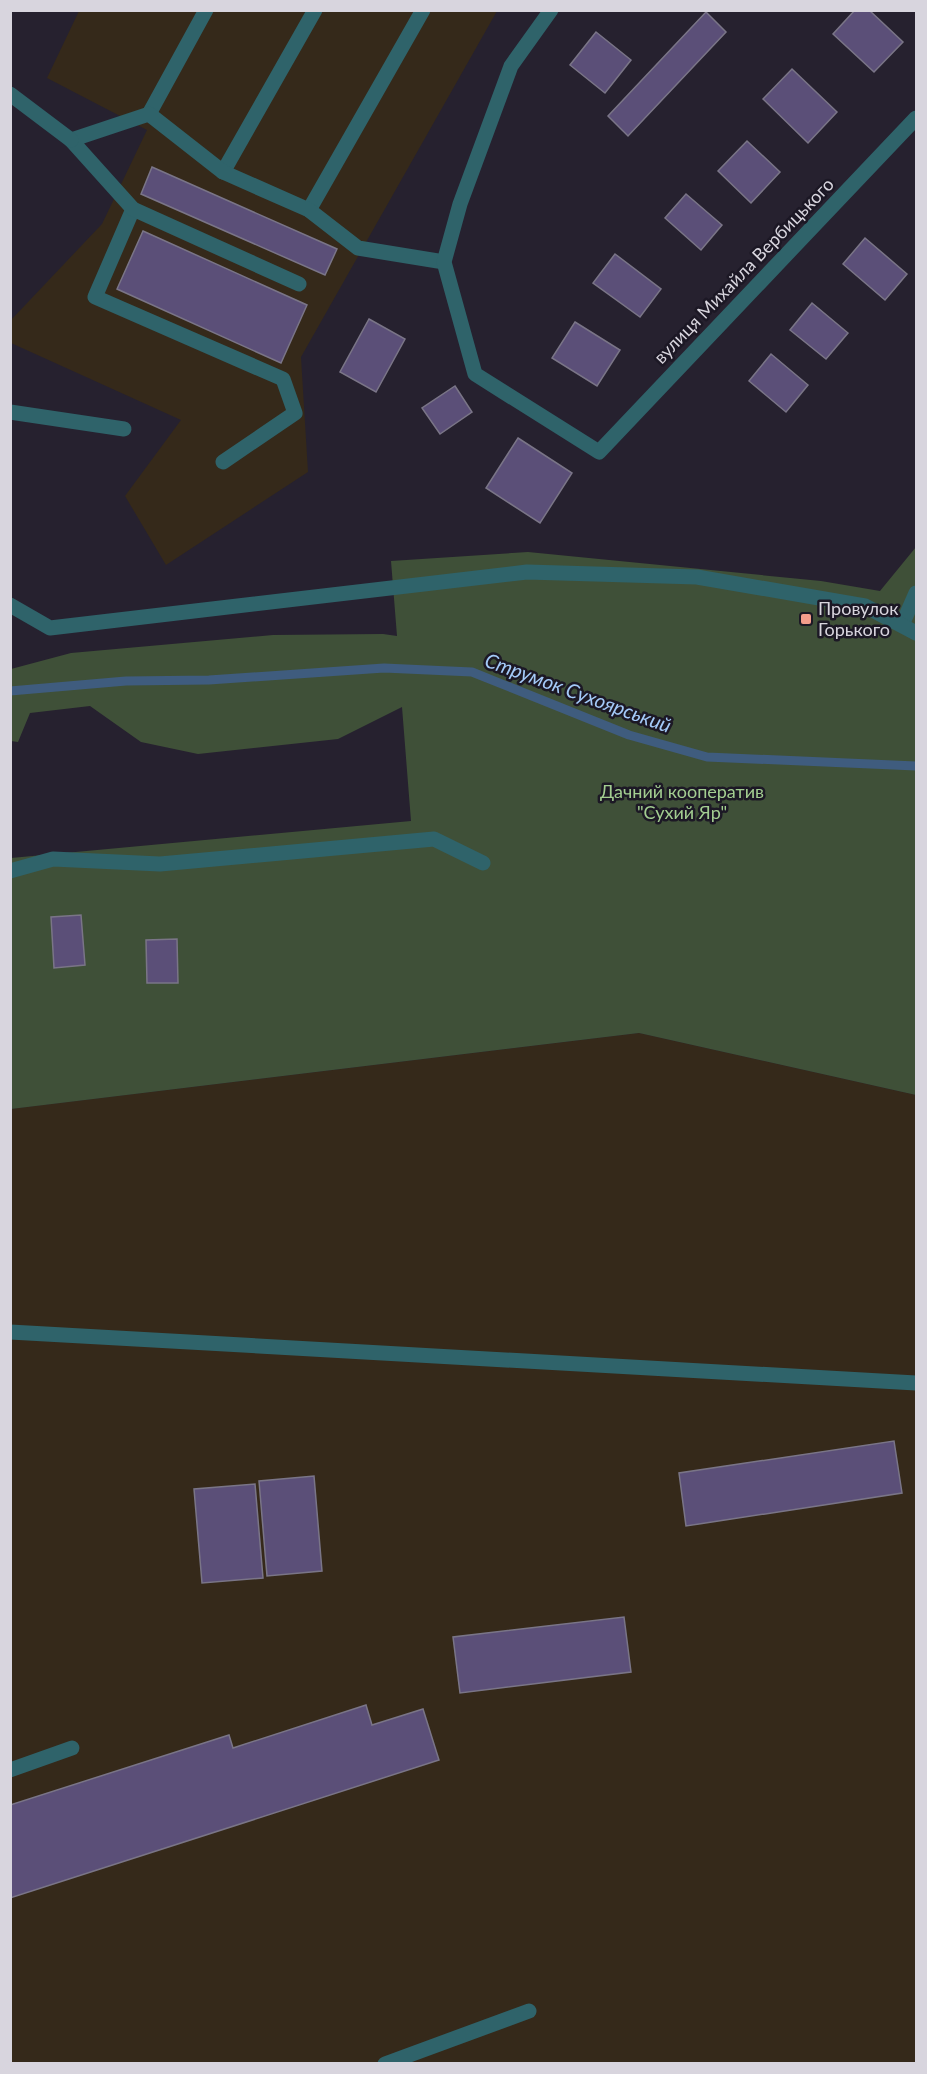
<svg xmlns="http://www.w3.org/2000/svg" width="927" height="2074" viewBox="0 0 927 2074" font-family="Lato,sans-serif">
	<rect width="100%" height="100%" fill="#26212f"/>
	<!-- industrial -->
	<g fill="#35291a">
		<path d="M79,11H497L301,357L308,472L166,565L125,496L181,420L11,343V320L102,224L147,130L47,78Z"/>
		<path d="M639,1033L916,1095V2063H11L10,1109Z"/>
	</g>
	<!-- green -->
	<path fill="#3f5038" d="M916,547V1095L639,1033L11,1109V858L411,821L402,707L338,739L198,754L141,742L90,706L30,713L18,742L11,741V669L71,653L273,635L383,634L397,636L391,561L528,552L821,581L880,591Z"/>
	<g fill="none" stroke-linecap="round" stroke-linejoin="round">
		<!-- stream -->
		<path stroke="#3f5c7e" stroke-width="9" d="M10,691L126,681L209,680L384,668L472,672L629,735L707,757L916,766"/>
	</g>
	<!-- building -->
	<g fill="#5b4f78" stroke="#7a7587" stroke-width="1.5">
		<path d="M855,10H869L903,42L874,72L833,34Z"/>
		<path d="M706,12L726,32L628,136L608,116Z"/>
		<path d="M596,32L631,60L605,93L570,65Z"/>
		<path d="M792,69L837,112L808,143L763,99Z"/>
		<path d="M747,141L780,172L751,203L718,171Z"/>
		<path d="M152,167L337,249L325,275L141,194Z"/>
		<path d="M686,194L722,225L701,250L665,218Z"/>
		<path d="M143,231L307,305L281,363L117,289Z"/>
		<path d="M865,238L907,274L885,300L843,264Z"/>
		<path d="M615,254L661,289L640,317L593,283Z"/>
		<path d="M812,303L848,333L826,359L790,330Z"/>
		<path d="M369,319L405,339L376,392L340,372Z"/>
		<path d="M575,322L620,350L597,386L552,358Z"/>
		<path d="M771,354L808,385L786,412L749,381Z"/>
		<path d="M455,386L472,412L440,434L422,408Z"/>
		<path d="M518,438L572,473L540,523L486,488Z"/>
		<path d="M81,915L85,965L54,968L51,917Z"/>
		<path d="M177,939L178,983H147L146,940Z"/>
		<path d="M894,1441L902,1493L686,1526L679,1473Z"/>
		<path d="M314,1476L322,1571L267,1576L259,1481Z"/>
		<path d="M255,1484L263,1578L202,1583L194,1489Z"/>
		<path d="M624,1617L631,1672L460,1693L453,1637Z"/>
		<path d="M366,1705L372,1725L423,1709L439,1760L10,1898V1805L229,1735L233,1748Z"/>
	</g>
	<g fill="none" stroke-linecap="round" stroke-linejoin="round">
		<!-- lane -->
		<g stroke="#2f636a" stroke-width="15">
			<path d="M149,114L206,10"/>
			<path d="M223,172L315,10"/>
			<path d="M133,209L95,297L283,379L295,413L223,462"/>
			<path d="M309,210L423,10"/>
			<path d="M299,284L133,209L71,140L149,114L223,172L309,210L358,248L444,262"/>
			<path d="M902,625L916,593"/>
			<path d="M10,871L53,859L160,864L434,839L483,863"/>
			<path d="M10,1332L916,1383"/>
			<path d="M10,1770L72,1748"/>
			<path d="M385,2064L529,2011"/>
		</g>
		<!-- street -->
		<g stroke="#2f636a" stroke-width="15">
			<path d="M551,10L511,66L460,204L444,262L475,374L599,452L916,118"/>
			<path d="M10,94L71,140"/>
			<path d="M10,412L124,429"/>
			<path d="M10,605L50,628L527,572L697,577L865,606L916,633"/>
		</g>
	</g>
	<!-- markers -->
	<rect fill="#f49d8b" stroke="#1c1825" stroke-width="2" x="800" y="613" width="12" height="12" rx="3"/>
	<g text-anchor="middle" stroke-width="5" stroke-linejoin="round" paint-order="stroke">
		<!-- street labels -->
		<g font-size="18" fill="#d8d5de" stroke="#1c1825">
			<text transform="translate(744 271) rotate(-46)" y="6">вулиця Михайла Вербицького</text>
		</g>
		<!-- poi labels -->
		<g font-size="18" fill="#d8d5de" stroke="#1c1825" text-anchor="start">
			<text x="818" y="615">Провулок<tspan x="818" dy="21">Горького</tspan></text>
		</g>
		<!-- park labels -->
		<g font-size="18" fill="#a3ce91" stroke="#1c1825">
			<text x="682" y="798">Дачний кооператив<tspan x="682" dy="21">"Сухий Яр"</tspan></text>
		</g>
		<!-- water labels -->
		<g font-size="20" font-style="italic" fill="#a4caf8" stroke="#1c1825">
			<text transform="translate(578 693) rotate(20)" y="7">Струмок Сухоярський</text>
		</g>
	</g>
	<!-- border -->
	<rect width="927" height="2074" fill="none" stroke="#d8d5de" stroke-width="24"/>
</svg>
